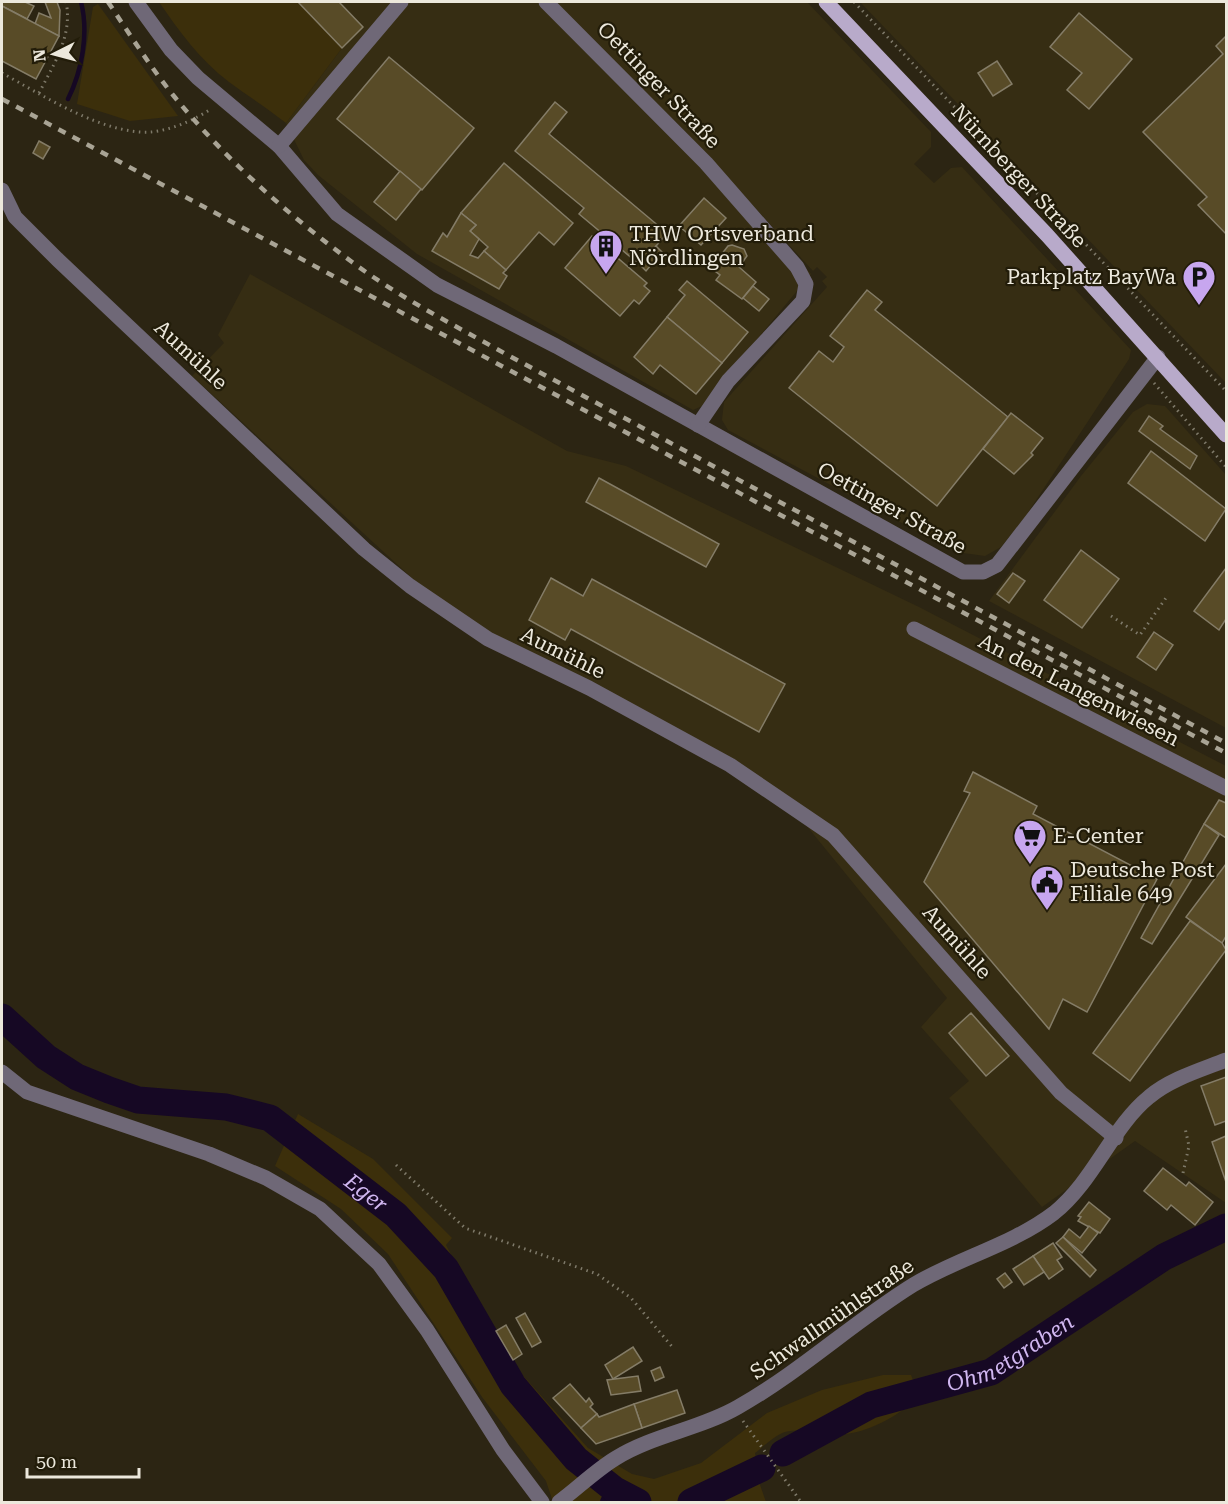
<svg xmlns="http://www.w3.org/2000/svg" width="1228" height="1504" viewBox="0 0 1228 1504" font-family="'Roboto Serif',serif">
	<rect width="100%" height="100%" fill="#2c2513"/>
	<!-- built -->
	<g fill="#362d13">
		<path d="M298,2H807L931,132V147L914,164L934,183L951,168L962,167L1131,350L1129,359L1025,517L1001,547L985,556L956,552L728,430L722,420L724,402L827,287L822,281L827,277L817,267L813,271L669,114L811,274L702,406L693,410L417,254L318,175L304,160L286,123L342,48Z"/>
		<path d="M860,2H1226V383Z"/>
		<path d="M250,274L567,451L626,466L919,607L1226,766V1203L1135,1141L1042,1207L949,1098L969,1081L921,1027L947,998L779,792L448,611L192,376L224,343L218,335Z"/>
		<path d="M1147,404L1165,406L1226,475V728L989,601L1081,476L1133,412Z"/>
	</g>
	<!-- green -->
	<g fill="#3c2f0b">
		<path d="M159,2H298L342,48L286,123C267,108 248,96 229,82C200,60 179,31 159,2Z"/>
		<path d="M98,4L178,116L130,121L77,104L93,7Z"/>
		<path d="M298,1114L373,1159L452,1238L446,1245L502,1352L588,1448L632,1474L654,1479L701,1463L767,1413L822,1390L883,1375H911L919,1395C903,1414 871,1431 846,1434C825,1436 806,1427 785,1432C775,1435 763,1447 755,1453L759,1482L766,1502H553L546,1481L482,1397L388,1254L341,1209L275,1166Z"/>
	</g>
	<g fill="none" stroke-linecap="round" stroke-linejoin="round">
		<!-- stream -->
		<path stroke="#160824" stroke-width="4.5" d="M68,99C82,71 89,33 81,2"/>
		<!-- canal -->
		<path stroke="#160824" stroke-width="16" d="M608,1502L615,1490"/>
		<!-- river -->
		<g stroke="#160824" stroke-width="27">
			<path id="s1" d="M2,1017L46,1057L77,1077L109,1090L138,1100L226,1107L270,1118L396,1215L446,1269L513,1385L576,1459L615,1490L638,1502"/>
			<path id="s2" d="M783,1453L871,1405L991,1372L1164,1257L1226,1227"/>
			<path d="M691,1502L762,1468"/>
		</g>
	</g>
	<!-- building -->
	<g fill="#584b27" stroke="#847c67" stroke-width="1.5">
		<path d="M2,2H25L34,6L27,19L2,6Z"/>
		<path d="M45,2H57L60,10L59,36L35,24L39,13L51,18Z"/>
		<path d="M298,2H339L363,27L342,48Z"/>
		<path d="M2,6L59,36L36,79L2,61Z"/>
		<path d="M1079,13L1132,59L1089,109L1067,90L1082,73L1050,47Z"/>
		<path d="M1226,36V234L1198,205L1207,197L1143,132L1223,54L1216,46Z"/>
		<path d="M389,57L474,128L422,190L337,119Z"/>
		<path d="M997,61L1012,84L993,96L978,73Z"/>
		<path d="M555,102L567,112L549,134L667,233L640,265L579,214L584,208L515,151Z"/>
		<path d="M39,141L50,147L43,159L33,153Z"/>
		<path d="M504,163L573,223L554,245L539,232L506,270L484,251L488,247L470,231L476,225L461,213Z"/>
		<path d="M400,171L421,189L396,220L374,202Z"/>
		<path d="M704,198L726,218L701,245L679,226Z"/>
		<path d="M461,213L476,225L470,231L479,239L470,255L478,258L484,251L506,270L503,273L507,276L499,289L432,251L443,233L447,237Z"/>
		<path d="M592,236L647,283L644,286L650,291L639,304L634,300L620,316L565,268Z"/>
		<path d="M732,245L744,249L747,256L739,267L756,282L742,299L716,280L720,275L711,268L728,246Z"/>
		<path d="M656,246L662,252L646,271L640,265Z"/>
		<path d="M687,281L748,332L722,363L667,317L685,295L679,290Z"/>
		<path d="M753,286L769,299L759,311L743,298Z"/>
		<path d="M867,290L882,302L875,310L1008,417L937,506L789,388L819,351L833,362L844,347L830,336Z"/>
		<path d="M667,317L722,363L696,394L660,365L653,374L634,357Z"/>
		<path d="M1011,413L1043,438L1031,453L1033,455L1014,474L983,449Z"/>
		<path d="M1149,416L1163,426L1160,429L1197,456L1190,469L1139,431Z"/>
		<path d="M1151,451L1226,509L1205,541L1128,483Z"/>
		<path d="M599,478L719,544L706,567L586,502Z"/>
		<path d="M1081,550L1119,579L1082,628L1044,600Z"/>
		<path d="M1226,568V619L1219,630L1194,611Z"/>
		<path d="M1013,573L1025,581L1009,603L997,594Z"/>
		<path d="M551,578L583,596L592,579L785,684L759,732L571,629L565,640L529,620Z"/>
		<path d="M1154,632L1173,645L1156,670L1137,657Z"/>
		<path d="M973,772L1037,806L1033,814L1157,879L1087,1012L1063,999L1049,1029L924,882L970,793L964,791Z"/>
		<path d="M1219,800L1226,803V838L1204,824Z"/>
		<path d="M1204,824L1219,835L1152,944L1141,938Z"/>
		<path d="M1226,864V936L1222,943L1186,917Z"/>
		<path d="M1190,921L1222,943L1226,950L1130,1081L1093,1053Z"/>
		<path d="M971,1013L1009,1056L986,1076L949,1033Z"/>
		<path d="M1226,1077V1121L1215,1125L1201,1086Z"/>
		<path d="M1226,1136V1182L1212,1142Z"/>
		<path d="M1163,1168L1186,1186L1189,1182L1213,1202L1195,1225L1171,1205L1167,1210L1144,1191Z"/>
		<path d="M1089,1202L1110,1219L1100,1233L1078,1221L1081,1217L1078,1216Z"/>
		<path d="M1089,1226L1098,1233L1082,1253L1063,1237L1069,1229L1080,1238Z"/>
		<path d="M1063,1237L1096,1270L1090,1277L1056,1243Z"/>
		<path d="M1053,1243L1062,1257L1057,1260L1063,1269L1049,1279L1033,1256Z"/>
		<path d="M1033,1256L1044,1272L1024,1285L1013,1269Z"/>
		<path d="M1005,1273L1012,1282L1004,1288L997,1279Z"/>
		<path d="M525,1313L541,1342L532,1347L516,1318Z"/>
		<path d="M506,1325L522,1354L513,1360L496,1331Z"/>
		<path d="M633,1347L642,1361L613,1379L605,1365Z"/>
		<path d="M660,1367L664,1377L655,1381L651,1371Z"/>
		<path d="M638,1376L641,1391L611,1395L607,1380Z"/>
		<path d="M570,1384L586,1402L589,1398L593,1404L590,1407L597,1414L581,1428L553,1398Z"/>
		<path d="M677,1390L685,1413L642,1428L634,1404Z"/>
		<path d="M634,1404L642,1428L596,1444L581,1428L597,1414L599,1417Z"/>
	</g>
	<g fill="none" stroke-linecap="round" stroke-linejoin="round">
		<!-- path -->
		<g stroke="#7f7a6a" stroke-width="3" stroke-dasharray="1.5 4.5" stroke-linecap="butt">
			<path d="M854,2L1226,391"/>
			<path d="M2,73C42,95 104,135 151,132C172,130 194,120 211,109"/>
			<path d="M39,93C54,64 73,35 66,2"/>
			<path d="M1154,383L1226,467"/>
			<path d="M1111,616L1140,635L1168,595"/>
			<path d="M396,1165L465,1228L597,1274L631,1298L674,1349"/>
			<path d="M1183,1173L1189,1146L1185,1128"/>
			<path d="M743,1421L801,1502"/>
		</g>
		<!-- minor -->
		<g stroke="#6f6877" stroke-width="15">
			<path d="M136,2L171,50L198,78L279,146L337,214L437,285L556,346L963,572H983L997,565L1158,357"/>
			<path d="M546,2L706,163L797,267L806,284L803,301L728,381L698,425"/>
			<path d="M279,146L401,2"/>
			<path d="M2,190L15,217L57,259L364,549L410,586L488,639L589,688L730,765L833,835L1061,1093L1116,1138"/>
			<path d="M914,629L1226,788"/>
			<path d="M2,1072L27,1092L209,1154L266,1178L320,1209L379,1264L427,1330L503,1450L542,1502"/>
			<path d="M559,1502C578,1488 596,1470 616,1458C653,1435 700,1429 738,1407C800,1372 852,1323 913,1285C958,1258 1012,1245 1054,1213C1094,1181 1112,1127 1149,1097C1170,1079 1201,1070 1226,1060"/>
		</g>
		<!-- major -->
		<path stroke="#b8aaca" stroke-width="15" d="M826,2L1047,235L1226,435"/>
		<!-- rail -->
		<g stroke="#a9a495" stroke-width="4.5" stroke-dasharray="8 8" stroke-linecap="butt">
			<path d="M108,2C129,33 149,65 173,95C224,158 287,214 352,262C399,297 452,324 504,353L1226,743"/>
			<path d="M2,99L1226,753"/>
		</g>
	</g>
	<!-- icons -->
	<defs>
		<symbol id="building-pin" viewBox="-11 -11 22 30"><path d="M0 17L-7.5 6A9.5 9.5 0 1 1 7.5 6Z" fill="#c7a6ef" stroke="#221c09"/><path d="M-4-6H4V6H1V3H-1V6H-4ZM-2.5-4.3h1.7v1.8h-1.7ZM.8-4.3h1.7v1.8H.8ZM-2.5-1h1.7V.8h-1.7ZM.8-1h1.7V.8H.8Z" fill="#111"/></symbol>
		<symbol id="parking-pin" viewBox="-11 -11 22 30"><path d="M0 17L-7.5 6A9.5 9.5 0 1 1 7.5 6Z" fill="#c7a6ef" stroke="#221c09"/><path d="M-3.5-5.5H1a3.5 3.5 0 0 1 0 7H-1V5.5H-3.5ZM-1-3.4V-.6H.8a1.4 1.4 0 0 0 0-2.8Z" fill="#111"/></symbol>
		<symbol id="supermarket-pin" viewBox="-11 -11 22 30"><path d="M0 17L-7.5 6A9.5 9.5 0 1 1 7.5 6Z" fill="#c7a6ef" stroke="#221c09"/><path d="M-6-5.5h2.5l.6 2H6L4.5 2H-2.5L-4.4-4H-6ZM-1.5 3.2a1.3 1.3 0 1 0 .1 0ZM3 3.2a1.3 1.3 0 1 0 .1 0Z" fill="#111"/></symbol>
		<symbol id="civic-pin" viewBox="-11 -11 22 30"><path d="M0 17L-7.5 6A9.5 9.5 0 1 1 7.5 6Z" fill="#c7a6ef" stroke="#221c09"/><path d="M-.6-6.5H3V-4.5H.6V-3L4-1V1h2V6H-6V1h2V-1L-.6-3ZM-1.2 2.5V6h2.4V2.5Z" fill="#111"/></symbol>
	</defs>
	<g fill-rule="evenodd">
		<use href="#building-pin" x="587" y="227" width="38" height="52"/>
		<use href="#parking-pin" x="1180" y="258" width="38" height="52"/>
		<use href="#supermarket-pin" x="1011" y="817" width="38" height="52"/>
		<use href="#civic-pin" x="1028" y="863" width="38" height="52"/>
	</g>
	<g text-anchor="middle" stroke-width="4.5" stroke-linejoin="round" paint-order="stroke">
		<!-- street labels -->
		<g font-size="21" fill="#ece8dc" stroke="#221c09">
			<text transform="translate(659 85) rotate(46)" y="7">Oettinger Straße</text>
			<text transform="translate(1019 176) rotate(47)" y="7">Nürnberger Straße</text>
			<text transform="translate(191 355) rotate(43)" y="7">Aumühle</text>
			<text transform="translate(892 508) rotate(29)" y="7">Oettinger Straße</text>
			<text transform="translate(563 653) rotate(26)" y="7">Aumühle</text>
			<text transform="translate(1079 690) rotate(27)" y="7">An den Langenwiesen</text>
			<text transform="translate(957 942) rotate(48)" y="7">Aumühle</text>
			<text transform="translate(832 1319) rotate(-35)" y="7">Schwallmühlstraße</text>
		</g>
		<!-- poi labels -->
		<g font-size="21" fill="#ece8dc" stroke="#221c09" text-anchor="start">
			<text x="629" y="241">THW Ortsverband<tspan x="629" dy="24">Nördlingen</tspan></text>
			<text x="1176" y="284" text-anchor="end">Parkplatz BayWa</text>
			<text x="1053" y="843">E-Center</text>
			<text x="1070" y="877">Deutsche Post<tspan x="1070" dy="24">Filiale 649</tspan></text>
		</g>
		<!-- water labels -->
		<g font-size="22" font-style="italic" fill="#d0b6f0" stroke="#221c09">
			<text dy="8" stroke="none"><textPath href="#s1" startOffset="417">Eger</textPath></text>
			<text dy="8" stroke="none"><textPath href="#s2" startOffset="250">Ohmetgraben</textPath></text>
		</g>
	</g>
	<!-- border -->
	<rect width="1228" height="1504" fill="none" stroke="#ece8dc" stroke-width="6"/>
	<!-- north arrow -->
	<g transform="translate(54 54) rotate(264)" stroke="#221c09" stroke-width="4.5" paint-order="stroke">
	<path d="M0-4.5L10 22L0 15L-10 22Z" fill="#ece8dc"/>
	<text y="-9" font-size="16" font-weight="bold" text-anchor="middle" fill="#ece8dc">N</text>
	</g>
	<!-- scale -->
	<path d="M27 1468v9h112v-9" fill="none" stroke="#ece8dc" stroke-width="3"/>
	<text x="36" y="1468" font-size="18" fill="#ece8dc" stroke="#221c09" stroke-width="4.5" paint-order="stroke">50 m</text>
</svg>
